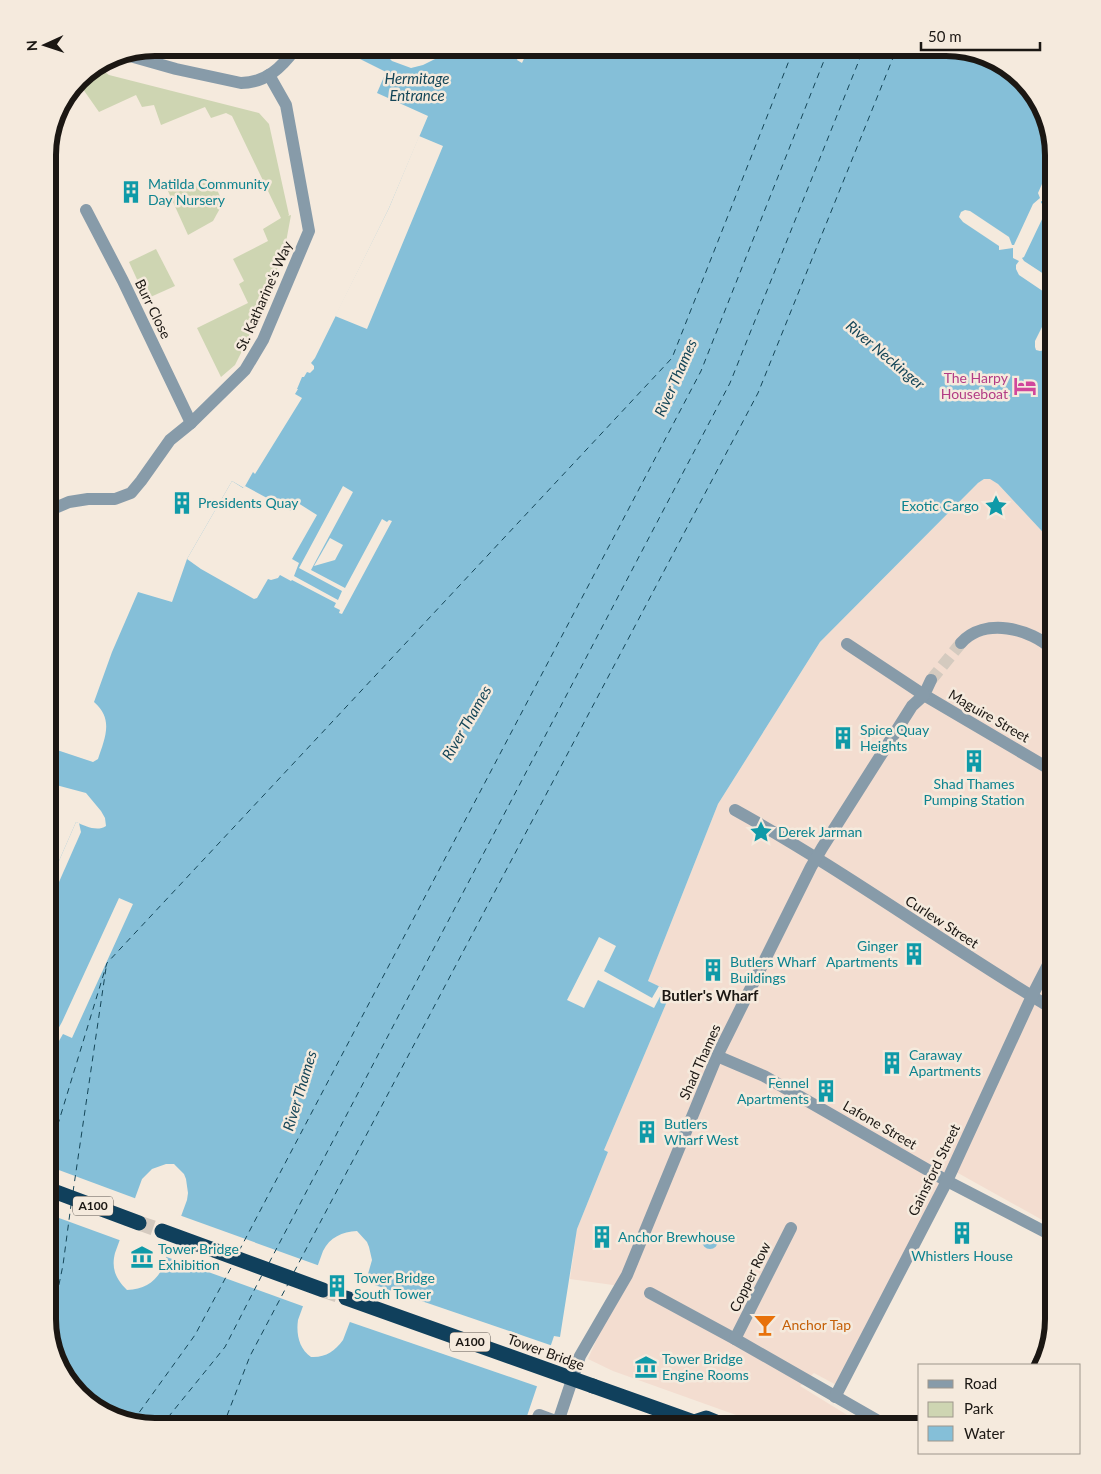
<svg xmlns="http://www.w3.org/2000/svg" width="1101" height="1474" viewBox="0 0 1101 1474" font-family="Lato,sans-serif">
	<rect width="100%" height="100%" fill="#f5eadd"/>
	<!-- commercial -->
	<path fill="#f3ddd0" d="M984,479H991L998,484L1053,543V1226L949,1168L840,1387L814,1373L800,1386L865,1426H767L613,1371L588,1359L620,1286L570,1279L577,1229L608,1152L604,1150L671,992L648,981L718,804L820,642L978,483Z"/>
	<!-- green -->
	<g fill="#ced5b2">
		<path d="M97,66L109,75L259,113L269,124L289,215L288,216L291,215L284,253L244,347L235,365L221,377L197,328L248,303L239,284L244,281L233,259L268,241L263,229L281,218L232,116L226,113L211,118L205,107L161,125L154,105L142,107L136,95L99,112L78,82L84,74Z"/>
		<path d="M195,183H214L223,203L213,221L188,235L168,191Z"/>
		<path d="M156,249L175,286L146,299L129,262Z"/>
	</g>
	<!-- water -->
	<g fill="#85bfd8" fill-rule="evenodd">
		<path d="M352,48H393L390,53V59L392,61L411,68L423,65L453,50L454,48H953L1000,62L1036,96L1053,155V543L998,484L990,479H984L978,483L820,642L718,804L648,981L671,992L604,1150L608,1152L577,1229L560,1337L554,1336L526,1419H524L520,1426H155L102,1412L65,1378L48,1319V1015L54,1000L52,995L48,993V886L76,822C85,826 97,832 106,826L105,818L101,811L86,793L56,785L48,781V747L93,762L98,759C105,738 114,719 94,702L112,652L138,592L172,602L187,559L232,481L244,488L253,472L255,474L302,398L295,394L298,389H297L302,377H304L307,372L310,373L314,369V366L311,363L315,358L389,208L428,116L377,93L386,72L350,54ZM166,1164H174L184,1174L186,1179L188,1193L187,1200L161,1271C153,1284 143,1289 127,1290C116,1279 111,1269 115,1253L142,1179L152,1169ZM357,1231L367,1242L369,1247L372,1260L368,1274L343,1340C335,1351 325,1358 311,1357C299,1349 296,1334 298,1320L323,1251C330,1237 342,1232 357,1231Z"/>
		<circle cx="710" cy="1241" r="8"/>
	</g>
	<!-- pier -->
	<g fill="#f5eadd">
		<path d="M522,48H529L522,63L517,60Z"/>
		<path d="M419,136L443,146L367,329L335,316L389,208Z"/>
		<path d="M1053,159V193L1049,200L1045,202L1041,201V203L1044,205L1045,213L1024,257L1022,258L1024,261L1053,280V298L1019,275L1016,269V265L1019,261L1013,258V248L999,250V246L963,222L959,217L961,212L965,210L970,211L1009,237L1012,245H1014L1033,204L1040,198L1038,193Z"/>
		<path d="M1053,305V332L1046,346L1053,351V355L1045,350L1040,351L1036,350L1035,347V341Z"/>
		<path d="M232,481L243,488L245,486L293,512L298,503L317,515L292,559L299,563L294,576L338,600L342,591L299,568L343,486L353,492L311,570L345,588L382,519L387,522L389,520L392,521L342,614L339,613L340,610L334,607L336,603L292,580L291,581L280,575L278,578L271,580L268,579L257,598L254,599L201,569L187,559Z"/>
		<path d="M330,538L343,545L335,560L314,566Z"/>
		<path d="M76,822L79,823L81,832L48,907V886Z"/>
		<path d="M119,898L133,904L72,1038L63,1034L48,1060V1047L62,1022Z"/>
		<path d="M599,937L616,946L604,971L652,998L659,986L664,989L654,1008L598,980L584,1008L567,1000Z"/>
		<path d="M48,1166L137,1199L122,1241L48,1214Z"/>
		<path d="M179,1215L320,1266L305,1307L164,1256Z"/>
		<path d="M363,1281L553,1346L539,1387L347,1321Z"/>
	</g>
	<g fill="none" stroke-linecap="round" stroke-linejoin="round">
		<!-- ferry -->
		<g stroke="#154658" stroke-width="1" stroke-dasharray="6 5" stroke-linecap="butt">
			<path d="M48,1157L107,963L672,358L794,48"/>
			<path d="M73,1192L106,968"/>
			<path d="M239,1251L701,371L829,48"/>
			<path d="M269,1263L730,383L864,48"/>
			<path d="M294,1272L758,393L897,48"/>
			<path d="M50,1328L63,1265L71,1205"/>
			<path d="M133,1421L195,1335L233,1264"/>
			<path d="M161,1426L225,1347L262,1275"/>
			<path d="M223,1426L250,1356L288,1284"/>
		</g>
		<!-- street-tunnel -->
		<path stroke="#d4cabf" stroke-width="12" stroke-dasharray="12 6" stroke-linecap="butt" d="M931,680L961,643"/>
		<!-- highway-tunnel -->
		<g stroke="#d4cabf" stroke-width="15" stroke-dasharray="15 8" stroke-linecap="butt">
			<path d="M139,1223L162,1231"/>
			<path d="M323,1290L346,1298"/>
		</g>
		<!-- street -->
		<g stroke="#879ba9" stroke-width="12">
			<path d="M123,54L176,69L241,83C266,83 282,67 296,48"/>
			<path d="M86,210L123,281L191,423"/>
			<path d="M48,511L69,502L88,499H115L131,493L141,481L170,440L191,423L245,370L263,340L309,231L286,105L269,75"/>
			<path d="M961,643C984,617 1031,628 1053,650"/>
			<path d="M931,680L924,695L1053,771"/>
			<path d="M735,810C845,871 946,945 1053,1009"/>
			<path d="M717,1056L764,1076L947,1181L1053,1236"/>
			<path d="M650,1293L735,1339L887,1426"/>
			<path d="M735,1339L791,1228"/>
			<path d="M1037,1365L1045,1349"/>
			<path d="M835,1397L947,1181L1032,996L1053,955"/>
			<path d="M558,1422L572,1426"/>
			<path d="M534,1426L539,1415L558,1422L580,1356L627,1275L717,1056L811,867L822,848L912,706L924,695L847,644"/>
		</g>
		<!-- highway -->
		<g stroke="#10405c" stroke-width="15">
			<path d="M48,1189L139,1223"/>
			<path d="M162,1231L323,1290"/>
			<path d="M593,1386L694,1422L706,1418L723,1425L725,1426"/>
		</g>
		<!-- highway-bridge -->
		<path stroke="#10405c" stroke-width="15" d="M346,1298L593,1386"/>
	</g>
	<!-- icons -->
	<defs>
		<symbol id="building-bare" viewBox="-9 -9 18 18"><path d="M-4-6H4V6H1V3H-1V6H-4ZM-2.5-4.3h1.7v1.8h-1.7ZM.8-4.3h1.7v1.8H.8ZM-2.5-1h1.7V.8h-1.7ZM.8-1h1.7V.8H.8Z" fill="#0f9aa8" stroke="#f5eadd" stroke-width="2.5" paint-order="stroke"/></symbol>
		<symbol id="hotel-bare" viewBox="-9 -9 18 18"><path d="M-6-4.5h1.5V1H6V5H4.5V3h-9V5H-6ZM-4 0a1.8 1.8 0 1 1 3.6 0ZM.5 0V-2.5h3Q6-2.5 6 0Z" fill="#d1479c" stroke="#f5eadd" stroke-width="2.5" paint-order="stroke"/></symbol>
		<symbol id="sight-bare" viewBox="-9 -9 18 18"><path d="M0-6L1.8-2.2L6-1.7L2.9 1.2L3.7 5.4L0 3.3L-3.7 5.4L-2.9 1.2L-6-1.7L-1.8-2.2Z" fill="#0f9aa8" stroke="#f5eadd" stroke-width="2.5" paint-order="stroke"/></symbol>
		<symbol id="museum-bare" viewBox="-9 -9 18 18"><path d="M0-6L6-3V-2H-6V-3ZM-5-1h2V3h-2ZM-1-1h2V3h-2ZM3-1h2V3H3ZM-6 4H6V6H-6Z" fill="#0f9aa8" stroke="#f5eadd" stroke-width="2.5" paint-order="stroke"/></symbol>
		<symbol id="bar-bare" viewBox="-9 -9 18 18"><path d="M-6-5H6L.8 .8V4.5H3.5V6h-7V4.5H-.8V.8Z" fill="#e8710a" stroke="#f5eadd" stroke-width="2.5" paint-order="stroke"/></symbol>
	</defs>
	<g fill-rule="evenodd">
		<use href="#building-bare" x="115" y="176" width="32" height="32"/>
		<use href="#hotel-bare" x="1009" y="370" width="32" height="32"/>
		<use href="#building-bare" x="166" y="487" width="32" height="32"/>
		<use href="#sight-bare" x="980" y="490" width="32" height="32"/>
		<use href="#building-bare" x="827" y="722" width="32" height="32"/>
		<use href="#building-bare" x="958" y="745" width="32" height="32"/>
		<use href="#sight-bare" x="745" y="816" width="32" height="32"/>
		<use href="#building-bare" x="898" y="938" width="32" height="32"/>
		<use href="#building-bare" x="697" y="954" width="32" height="32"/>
		<use href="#building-bare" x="876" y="1047" width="32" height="32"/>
		<use href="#building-bare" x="810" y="1075" width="32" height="32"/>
		<use href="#building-bare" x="631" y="1116" width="32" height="32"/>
		<use href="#building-bare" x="946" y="1217" width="32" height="32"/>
		<use href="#building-bare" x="586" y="1221" width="32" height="32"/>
		<use href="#museum-bare" x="126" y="1241" width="32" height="32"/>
		<use href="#building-bare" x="321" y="1270" width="32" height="32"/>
		<use href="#bar-bare" x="749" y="1309" width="32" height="32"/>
		<use href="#museum-bare" x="630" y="1351" width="32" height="32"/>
	</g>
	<g text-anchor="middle" stroke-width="5" stroke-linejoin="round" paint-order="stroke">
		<!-- shield labels -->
		<g fill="#f5eadd" stroke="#5c5650" stroke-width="1">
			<rect x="73" y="1196.5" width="40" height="19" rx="4"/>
			<rect x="450" y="1332.5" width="40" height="19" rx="4"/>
		</g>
		<g font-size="12" font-weight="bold" fill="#1b1713">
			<text x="93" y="1210">A100</text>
			<text x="470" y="1346">A100</text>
		</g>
		<!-- culture labels -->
		<g font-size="14" fill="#0d838f" stroke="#f5eadd" text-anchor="start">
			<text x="148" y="189">Matilda Community<tspan x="148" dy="16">Day Nursery</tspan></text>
			<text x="198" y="508">Presidents Quay</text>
			<text x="979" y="511" text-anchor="end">Exotic Cargo</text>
			<text x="860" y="735">Spice Quay<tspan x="860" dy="16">Heights</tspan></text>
			<text x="974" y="789" text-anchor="middle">Shad Thames<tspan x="974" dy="16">Pumping Station</tspan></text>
			<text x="778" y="837">Derek Jarman</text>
			<text x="898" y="951" text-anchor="end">Ginger<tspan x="898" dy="16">Apartments</tspan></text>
			<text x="730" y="967">Butlers Wharf<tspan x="730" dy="16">Buildings</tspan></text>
			<text x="909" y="1060">Caraway<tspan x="909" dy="16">Apartments</tspan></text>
			<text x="809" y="1088" text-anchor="end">Fennel<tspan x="809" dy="16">Apartments</tspan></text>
			<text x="664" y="1129">Butlers<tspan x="664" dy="16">Wharf West</tspan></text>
			<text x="618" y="1242">Anchor Brewhouse</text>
			<text x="158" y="1254">Tower Bridge<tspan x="158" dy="16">Exhibition</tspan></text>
			<text x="962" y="1261" text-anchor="middle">Whistlers House</text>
			<text x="354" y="1283">Tower Bridge<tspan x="354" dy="16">South Tower</tspan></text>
			<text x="662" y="1364">Tower Bridge<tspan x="662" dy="16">Engine Rooms</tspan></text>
		</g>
		<!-- street labels -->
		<g font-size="14" fill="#1b1713" stroke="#f5eadd">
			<text transform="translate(264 296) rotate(-66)" y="5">St. Katharine's Way</text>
			<text transform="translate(153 309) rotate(64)" y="5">Burr Close</text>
			<text transform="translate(989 716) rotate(30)" y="5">Maguire Street</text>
			<text transform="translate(942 922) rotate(33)" y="5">Curlew Street</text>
			<text transform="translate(700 1062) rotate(-66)" y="5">Shad Thames</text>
			<text transform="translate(880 1125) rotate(30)" y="5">Lafone Street</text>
			<text transform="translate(934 1170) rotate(-64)" y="5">Gainsford Street</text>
			<text transform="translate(750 1277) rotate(-64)" y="5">Copper Row</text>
			<text transform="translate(546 1352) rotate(20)" y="5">Tower Bridge</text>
		</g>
		<!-- hotel labels -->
		<g font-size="14" fill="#b23c85" stroke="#f5eadd" text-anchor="end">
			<text x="1008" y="383">The Harpy<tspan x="1008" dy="16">Houseboat</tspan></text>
		</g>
		<!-- food labels -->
		<g font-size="14" fill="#c56008" stroke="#f5eadd" text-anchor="start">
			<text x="782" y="1330">Anchor Tap</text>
		</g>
		<!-- water labels -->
		<g font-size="15" font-style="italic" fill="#154658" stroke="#f5eadd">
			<text x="417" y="84">Hermitage<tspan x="417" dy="17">Entrance</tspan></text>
			<text transform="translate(885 355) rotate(40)" y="5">River Neckinger</text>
			<text transform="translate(676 378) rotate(-66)" y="5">River Thames</text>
			<text transform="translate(467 723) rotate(-60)" y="5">River Thames</text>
			<text transform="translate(300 1091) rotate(-73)" y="5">River Thames</text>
		</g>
		<!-- neighbourhood labels -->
		<g font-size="15" font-weight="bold" fill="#1b1713" stroke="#f5eadd">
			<text x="710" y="1001">Butler's Wharf</text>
		</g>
	</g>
	<!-- crop -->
	<path d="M0 0H1101V1474H0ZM155 56H946A99 99 0 0 1 1045 155V1319A99 99 0 0 1 946 1418H155A99 99 0 0 1 56 1319V155A99 99 0 0 1 155 56Z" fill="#f5eadd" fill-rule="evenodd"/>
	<path fill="none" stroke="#1b1713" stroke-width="6" d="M155 56H946A99 99 0 0 1 1045 155V1319A99 99 0 0 1 946 1418H155A99 99 0 0 1 56 1319V155A99 99 0 0 1 155 56Z"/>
	<!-- legend -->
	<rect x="918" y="1364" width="162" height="90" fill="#f5eadd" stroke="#9e968c"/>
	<rect x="928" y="1380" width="25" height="8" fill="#879ba9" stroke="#9e968c"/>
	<text x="964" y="1389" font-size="15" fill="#1b1713">Road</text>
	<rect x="928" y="1402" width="25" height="15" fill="#ced5b2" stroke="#9e968c"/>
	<text x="964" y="1414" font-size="15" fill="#1b1713">Park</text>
	<rect x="928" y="1426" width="25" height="15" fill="#85bfd8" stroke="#9e968c"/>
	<text x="964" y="1439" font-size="15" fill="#1b1713">Water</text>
	<!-- north arrow -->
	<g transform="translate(45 45) rotate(267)" stroke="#f5eadd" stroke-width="4" paint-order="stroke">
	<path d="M0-4L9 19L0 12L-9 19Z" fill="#1b1713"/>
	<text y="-8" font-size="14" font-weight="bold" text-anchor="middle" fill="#1b1713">N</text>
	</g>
	<!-- scale -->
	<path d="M921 42v8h119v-8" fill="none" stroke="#1b1713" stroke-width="2.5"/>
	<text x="928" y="42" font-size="15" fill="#1b1713" stroke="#f5eadd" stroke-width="4" paint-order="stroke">50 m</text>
</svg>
